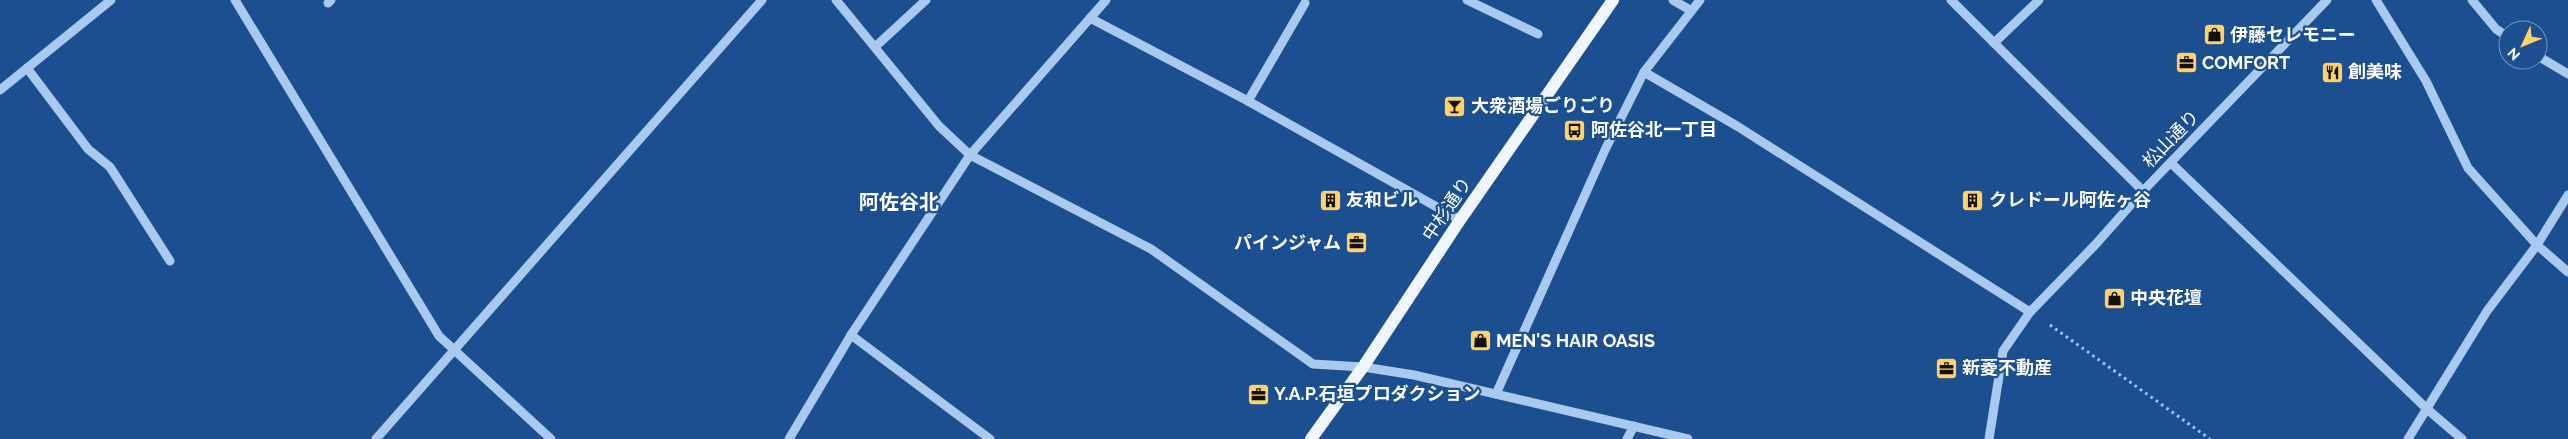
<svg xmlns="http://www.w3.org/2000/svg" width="2568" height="439" viewBox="0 0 2568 439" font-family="Raleway,'Noto Sans JP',sans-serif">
	<rect width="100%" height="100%" fill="#1b4f8f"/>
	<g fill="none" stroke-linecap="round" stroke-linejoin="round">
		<!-- path -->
		<path stroke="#a9c9ee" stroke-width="3" stroke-dasharray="2.5 4" stroke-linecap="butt" d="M2050,325L2210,439"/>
		<!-- minor -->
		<g stroke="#a9c9ee" stroke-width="9">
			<path d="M235,0L439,336L551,439"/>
			<path d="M836,0L939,126L970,155L1151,249L1313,364L1363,367L1414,375L1688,439"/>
			<path d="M1467,0L1538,34"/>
			<path d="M1673,0L1690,10"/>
			<path d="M1951,0L2143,191"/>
			<path d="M2376,0L2426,81L2468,168L2537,245L2568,272"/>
			<path d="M2472,0L2496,29L2508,37"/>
			<path d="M328,3L331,0"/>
			<path d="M1090,18L1248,101L1460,220"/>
			<path d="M1994,43L2039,0"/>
			<path d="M875,47L926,0"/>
			<path d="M2538,56L2568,74"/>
			<path d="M27,68L88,149L110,167L170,261"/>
			<path d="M1644,72L1737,126L2030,312"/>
			<path d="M0,90L111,0"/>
			<path d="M1248,101L1305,3"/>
			<path d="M2171,163L2427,409L2462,439"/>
			<path d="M851,335L990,439"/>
			<path d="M1496,394L1605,150L1644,72L1700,0"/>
			<path d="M376,439L762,0"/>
			<path d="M789,439L851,335L970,155L1106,0"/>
			<path d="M1627,439L1634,426"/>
			<path d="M1989,439L2003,351L2030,312L2095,245L2143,191L2327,0"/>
			<path d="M2408,439L2487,311L2537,245L2568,195"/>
		</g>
		<!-- major -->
		<path stroke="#f0f6ff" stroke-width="12" d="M1311,439L1363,367L1460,220L1613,0"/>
	</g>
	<!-- icons -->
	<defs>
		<symbol id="shop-square" viewBox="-11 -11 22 22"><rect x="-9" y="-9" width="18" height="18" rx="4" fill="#ffd166" stroke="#1b4f8f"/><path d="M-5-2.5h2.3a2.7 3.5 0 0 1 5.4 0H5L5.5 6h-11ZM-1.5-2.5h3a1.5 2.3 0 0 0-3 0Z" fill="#111"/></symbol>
		<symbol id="office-square" viewBox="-11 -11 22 22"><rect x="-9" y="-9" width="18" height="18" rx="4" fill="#ffd166" stroke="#1b4f8f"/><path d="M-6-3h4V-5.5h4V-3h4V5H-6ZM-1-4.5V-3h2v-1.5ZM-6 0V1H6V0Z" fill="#111"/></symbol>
		<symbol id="restaurant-square" viewBox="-11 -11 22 22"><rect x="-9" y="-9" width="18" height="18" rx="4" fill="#ffd166" stroke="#1b4f8f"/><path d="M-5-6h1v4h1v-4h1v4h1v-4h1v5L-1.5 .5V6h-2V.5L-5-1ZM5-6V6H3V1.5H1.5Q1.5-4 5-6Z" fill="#111"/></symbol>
		<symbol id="bar-square" viewBox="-11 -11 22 22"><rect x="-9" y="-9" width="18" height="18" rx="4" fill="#ffd166" stroke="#1b4f8f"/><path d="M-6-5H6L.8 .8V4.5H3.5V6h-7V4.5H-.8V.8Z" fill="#111"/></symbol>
		<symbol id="bus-square" viewBox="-11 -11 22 22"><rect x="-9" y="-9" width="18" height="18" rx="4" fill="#ffd166" stroke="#1b4f8f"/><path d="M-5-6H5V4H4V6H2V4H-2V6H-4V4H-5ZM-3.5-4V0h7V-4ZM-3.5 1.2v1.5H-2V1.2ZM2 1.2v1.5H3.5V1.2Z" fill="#111"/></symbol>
		<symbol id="building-square" viewBox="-11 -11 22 22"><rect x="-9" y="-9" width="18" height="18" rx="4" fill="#ffd166" stroke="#1b4f8f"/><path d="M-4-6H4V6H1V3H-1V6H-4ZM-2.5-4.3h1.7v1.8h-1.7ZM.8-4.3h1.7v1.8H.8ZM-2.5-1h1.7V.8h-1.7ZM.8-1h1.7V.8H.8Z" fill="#111"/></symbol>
	</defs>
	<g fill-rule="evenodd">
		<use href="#shop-square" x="2202" y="22" width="25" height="25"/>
		<use href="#office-square" x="2174" y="50" width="25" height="25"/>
		<use href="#restaurant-square" x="2320" y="60" width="25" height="25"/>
		<use href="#bar-square" x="1442" y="94" width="25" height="25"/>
		<use href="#bus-square" x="1562" y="118" width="25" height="25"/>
		<use href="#building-square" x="1318" y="188" width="25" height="25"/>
		<use href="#building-square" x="1960" y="188" width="25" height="25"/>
		<use href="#office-square" x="1344" y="230" width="25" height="25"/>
		<use href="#shop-square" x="2102" y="286" width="25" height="25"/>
		<use href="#shop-square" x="1468" y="328" width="25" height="25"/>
		<use href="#office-square" x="1934" y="356" width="25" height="25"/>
		<use href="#office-square" x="1246" y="382" width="25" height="25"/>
	</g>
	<g text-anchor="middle" stroke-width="4.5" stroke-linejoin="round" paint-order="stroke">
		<!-- poi labels -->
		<g font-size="18" font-weight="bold" fill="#fff" stroke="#1b4f8f" text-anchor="start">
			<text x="2230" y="41">伊藤セレモニー</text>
			<text x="2202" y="69">COMFORT</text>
			<text x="2348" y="78">創美味</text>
			<text x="1471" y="112">大衆酒場ごりごり</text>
			<text x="1591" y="136">阿佐谷北一丁目</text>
			<text x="1346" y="206">友和ビル</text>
			<text x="1989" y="206">クレドール阿佐ヶ谷</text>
			<text x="1341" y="249" text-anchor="end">パインジャム</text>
			<text x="2130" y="304">中央花壇</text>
			<text x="1496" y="347">MEN'S HAIR OASIS</text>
			<text x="1962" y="374">新菱不動産</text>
			<text x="1274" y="400">Y.A.P.石垣プロダクション</text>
		</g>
		<!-- street labels -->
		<g font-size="18" fill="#fff" stroke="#1b4f8f">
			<text transform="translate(2171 139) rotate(-46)" y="6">松山通り</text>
			<text transform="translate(1447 209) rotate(-56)" y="6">中杉通り</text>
		</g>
		<!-- quarter labels -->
		<g font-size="20" font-weight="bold" fill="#fff" stroke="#1b4f8f">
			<text x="899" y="209">阿佐谷北</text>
		</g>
	</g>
	<!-- north arrow -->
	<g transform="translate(2523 45) rotate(226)"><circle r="24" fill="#1b4f8f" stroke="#7695bc"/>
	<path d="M0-4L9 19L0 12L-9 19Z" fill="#ffd166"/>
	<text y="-8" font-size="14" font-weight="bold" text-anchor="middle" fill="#ffffff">N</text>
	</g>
</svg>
